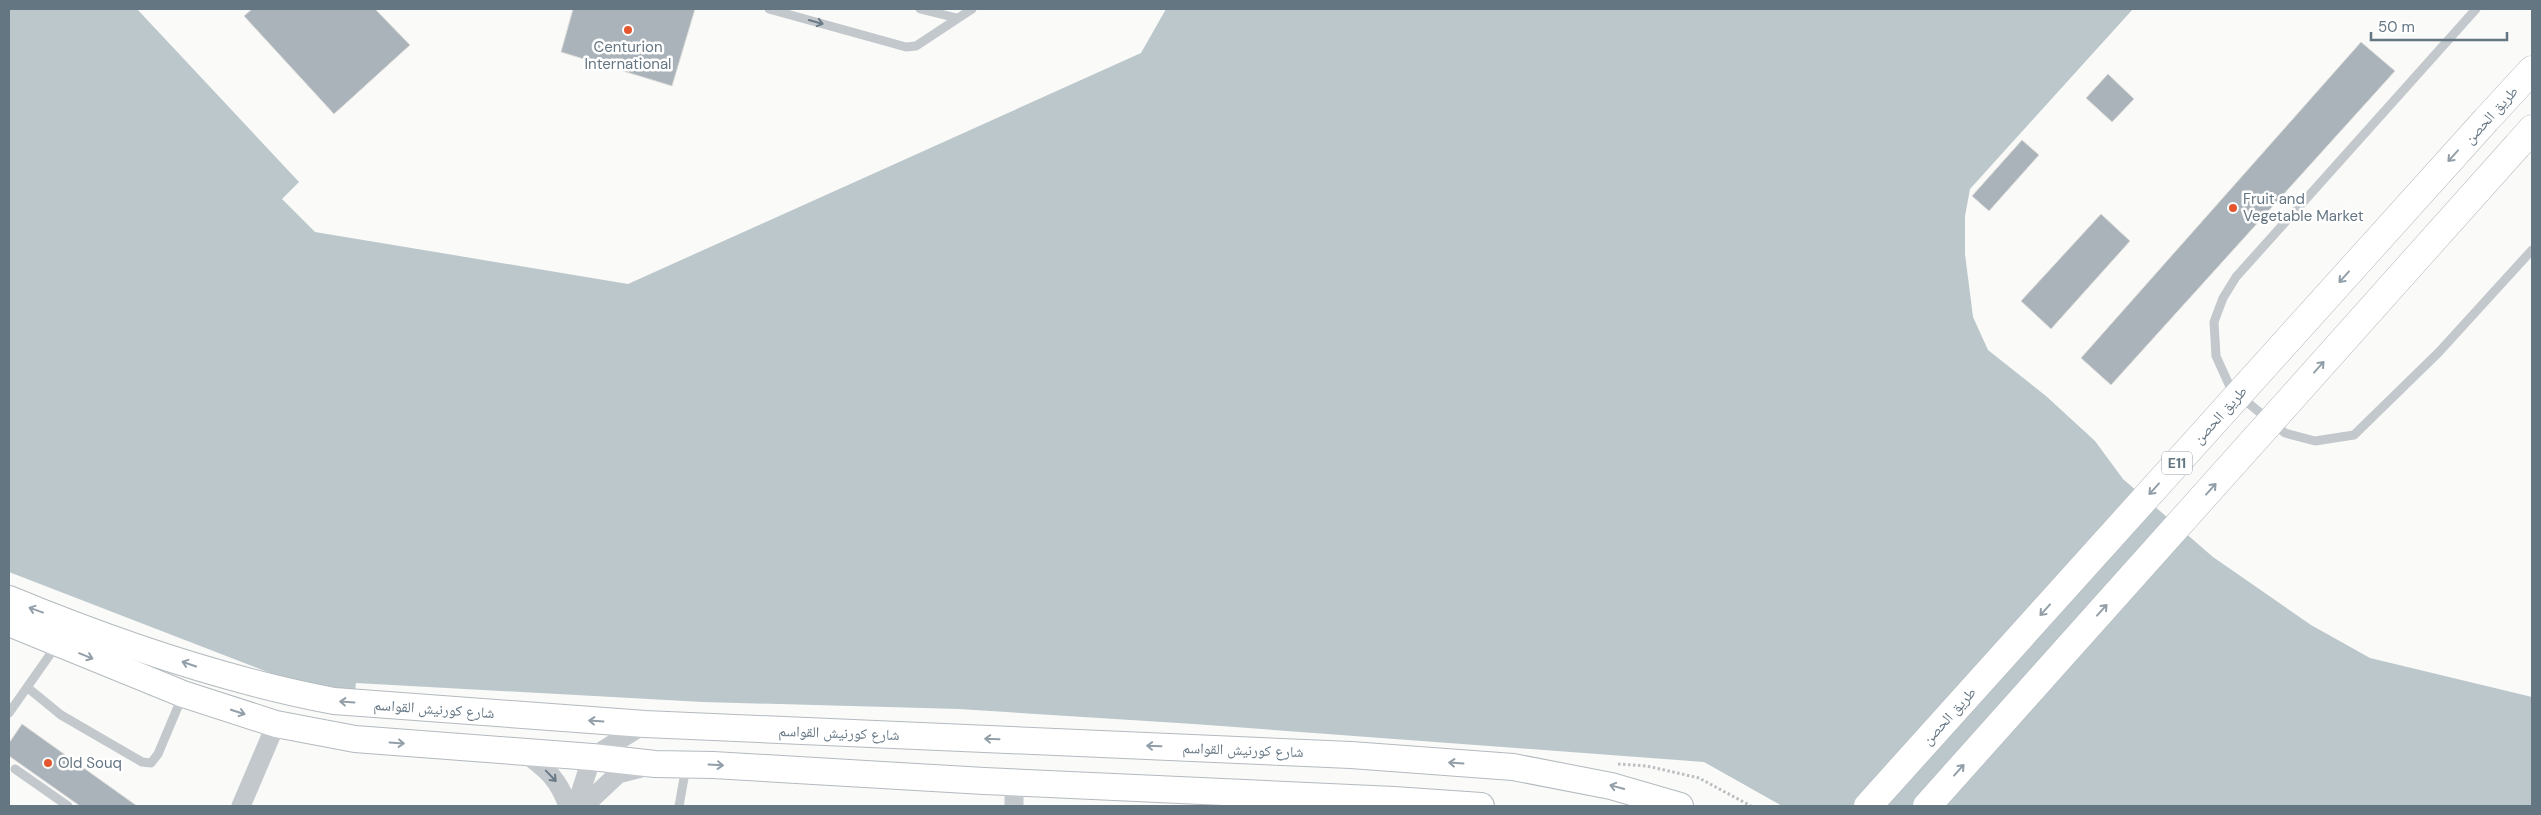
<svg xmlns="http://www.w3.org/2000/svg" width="2541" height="815" viewBox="0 0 2541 815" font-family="'DM Sans','Noto Naskh Arabic',sans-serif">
	<rect width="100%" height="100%" fill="#fafaf8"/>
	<!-- water -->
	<path fill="#bbc7cb" d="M9,9H137L299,182L282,199L315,232L628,284L1141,53L1166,9H2133L1970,189L1965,216V254L1973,317L1988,350L2046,396L2095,441L2123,479L2213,557L2311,625L2370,658L2532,697V806H1782L1704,762L1194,724L959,709L703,702L356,683L355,693L278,676L9,572Z"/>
	<!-- building -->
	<g fill="#aab3b9" stroke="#dcdcda">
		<path d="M252,9H375L410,45L334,114L244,16Z"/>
		<path d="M573,9H695L672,86L561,52Z"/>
		<path d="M2361,42L2395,71L2111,385L2081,358Z"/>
		<path d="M2108,74L2134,99L2112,122L2086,98Z"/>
		<path d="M2022,140L2039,155L1989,211L1972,196Z"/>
		<path d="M2101,214L2130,241L2051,329L2021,301Z"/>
		<path d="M22,724L137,806H80L9,756V743Z"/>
	</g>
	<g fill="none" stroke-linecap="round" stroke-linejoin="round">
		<defs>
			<g id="secondary">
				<path d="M9,599C113,642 223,680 334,701L645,724L1351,755L1513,767L1611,786L1680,806"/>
				<path d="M9,623L183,694L276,724L355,739L592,757L655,764L713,765L984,781L1394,800L1481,806"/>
			</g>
			<g id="primary">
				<path d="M2486,120L2532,70"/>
				<path d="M2517,146L2532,129"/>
			</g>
		</defs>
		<!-- secondary casing -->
		<use href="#secondary" stroke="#b3babf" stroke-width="28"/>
		<!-- primary casing -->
		<use href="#primary" stroke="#b5babe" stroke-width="29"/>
		<!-- path -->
		<path stroke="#bbbfc2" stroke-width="3" stroke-dasharray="2.5 2.5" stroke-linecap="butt" d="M1618,764L1647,766L1699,778L1751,806"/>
		<!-- service -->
		<g stroke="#c3c8cc" stroke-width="9">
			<path d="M769,9L906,47L916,46L972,9"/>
			<path d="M920,9L957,18"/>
			<path d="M2476,9L2236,277L2223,298L2214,322L2216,356L2231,389L2285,433L2315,441L2354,435L2439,352L2532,250"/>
			<path d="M28,688L61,715L142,762L151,763L158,754L182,697"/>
			<path d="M9,713L56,646"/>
			<path d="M15,769L68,806"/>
			<path d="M679,806L686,767"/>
		</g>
		<!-- minor -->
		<g stroke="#c3c8cc" stroke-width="19">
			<path d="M525,753C547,770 558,778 568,806"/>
			<path d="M1014,782V806"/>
			<path d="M241,806L276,724"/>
			<path d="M576,806L592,757L645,724"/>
			<path d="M584,806L618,774L645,767"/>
		</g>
		<!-- secondary -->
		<use href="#secondary" stroke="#fff" stroke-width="26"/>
		<!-- primary -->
		<use href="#primary" stroke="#fff" stroke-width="28"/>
		<defs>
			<g id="primary-bridge">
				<path d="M1868,806L2486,120"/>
				<path d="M1927,806L2517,146"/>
			</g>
		</defs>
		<!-- primary-bridge casing -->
		<use href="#primary-bridge" stroke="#b5babe" stroke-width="29" stroke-linecap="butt"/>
		<!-- primary-bridge -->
		<use href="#primary-bridge" stroke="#fff" stroke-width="28"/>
	</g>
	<!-- one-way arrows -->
	<defs><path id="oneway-shaft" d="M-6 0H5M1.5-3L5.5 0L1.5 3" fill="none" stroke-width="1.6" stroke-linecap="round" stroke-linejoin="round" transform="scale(1.25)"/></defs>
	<g stroke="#6a7a87">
		<use href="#oneway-shaft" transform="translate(816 22) rotate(16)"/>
		<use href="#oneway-shaft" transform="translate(551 776) rotate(46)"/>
	</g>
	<g stroke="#939fa8">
		<use href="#oneway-shaft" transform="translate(2453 156) rotate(132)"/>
		<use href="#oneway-shaft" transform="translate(2344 277) rotate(132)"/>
		<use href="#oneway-shaft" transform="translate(2319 367) rotate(-48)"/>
		<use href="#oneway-shaft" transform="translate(2154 489) rotate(132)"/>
		<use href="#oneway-shaft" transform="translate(2211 489) rotate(-48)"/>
		<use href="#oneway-shaft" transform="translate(36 610) rotate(-160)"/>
		<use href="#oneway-shaft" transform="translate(2045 610) rotate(132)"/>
		<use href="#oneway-shaft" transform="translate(2102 610) rotate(-48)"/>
		<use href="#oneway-shaft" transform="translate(86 656) rotate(22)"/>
		<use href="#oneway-shaft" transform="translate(189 664) rotate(-161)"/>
		<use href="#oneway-shaft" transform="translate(347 702) rotate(-176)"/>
		<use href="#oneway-shaft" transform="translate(238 712) rotate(18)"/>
		<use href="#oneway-shaft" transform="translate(596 721) rotate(-176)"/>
		<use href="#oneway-shaft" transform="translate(992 739) rotate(-178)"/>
		<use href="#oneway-shaft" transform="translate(397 743) rotate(4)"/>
		<use href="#oneway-shaft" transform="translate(1154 746) rotate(-178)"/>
		<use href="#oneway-shaft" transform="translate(1456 763) rotate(-176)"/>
		<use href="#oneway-shaft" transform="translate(716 765) rotate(3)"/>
		<use href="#oneway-shaft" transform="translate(1959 770) rotate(-48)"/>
		<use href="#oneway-shaft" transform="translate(1617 787) rotate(-165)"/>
	</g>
	<!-- markers -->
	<g fill="#e4572e" stroke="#fff" stroke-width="2">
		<circle cx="628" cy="30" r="5"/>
		<circle cx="2233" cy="208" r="5"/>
		<circle cx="48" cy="763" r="5"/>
	</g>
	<g text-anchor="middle" stroke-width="5" stroke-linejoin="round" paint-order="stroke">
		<!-- shield labels -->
		<rect fill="#fff" stroke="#939fa8" stroke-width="1" x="2162" y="451.5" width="30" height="23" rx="4"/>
		<g font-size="14" font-weight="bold" fill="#657683">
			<text x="2177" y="468">E11</text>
		</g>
		<!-- poi labels -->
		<g font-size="15" fill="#657683" stroke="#fff" text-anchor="start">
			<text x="628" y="52" text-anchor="middle">Centurion<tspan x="628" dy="17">International</tspan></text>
			<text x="2243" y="204">Fruit and<tspan x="2243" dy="17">Vegetable Market</tspan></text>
			<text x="58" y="768">Old Souq</text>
		</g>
		<!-- street labels -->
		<g font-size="15" fill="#657683" stroke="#fff">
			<text transform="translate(2491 115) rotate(-48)" y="5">طريق الحصن</text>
			<text transform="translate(2220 415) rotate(-48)" y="5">طريق الحصن</text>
			<text transform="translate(434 709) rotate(4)" y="5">شارع كورنيش القواسم</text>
			<text transform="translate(1949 716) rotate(-48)" y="5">طريق الحصن</text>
			<text transform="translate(839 733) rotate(2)" y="5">شارع كورنيش القواسم</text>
			<text transform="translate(1243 750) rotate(2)" y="5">شارع كورنيش القواسم</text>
		</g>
	</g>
	<!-- border -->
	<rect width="2541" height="815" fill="none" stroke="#657683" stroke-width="20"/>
	<!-- scale -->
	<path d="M2371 32v8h136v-8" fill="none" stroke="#657683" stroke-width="2.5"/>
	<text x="2378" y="32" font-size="15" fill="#657683" stroke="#ffffff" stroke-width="4" paint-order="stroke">50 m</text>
</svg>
